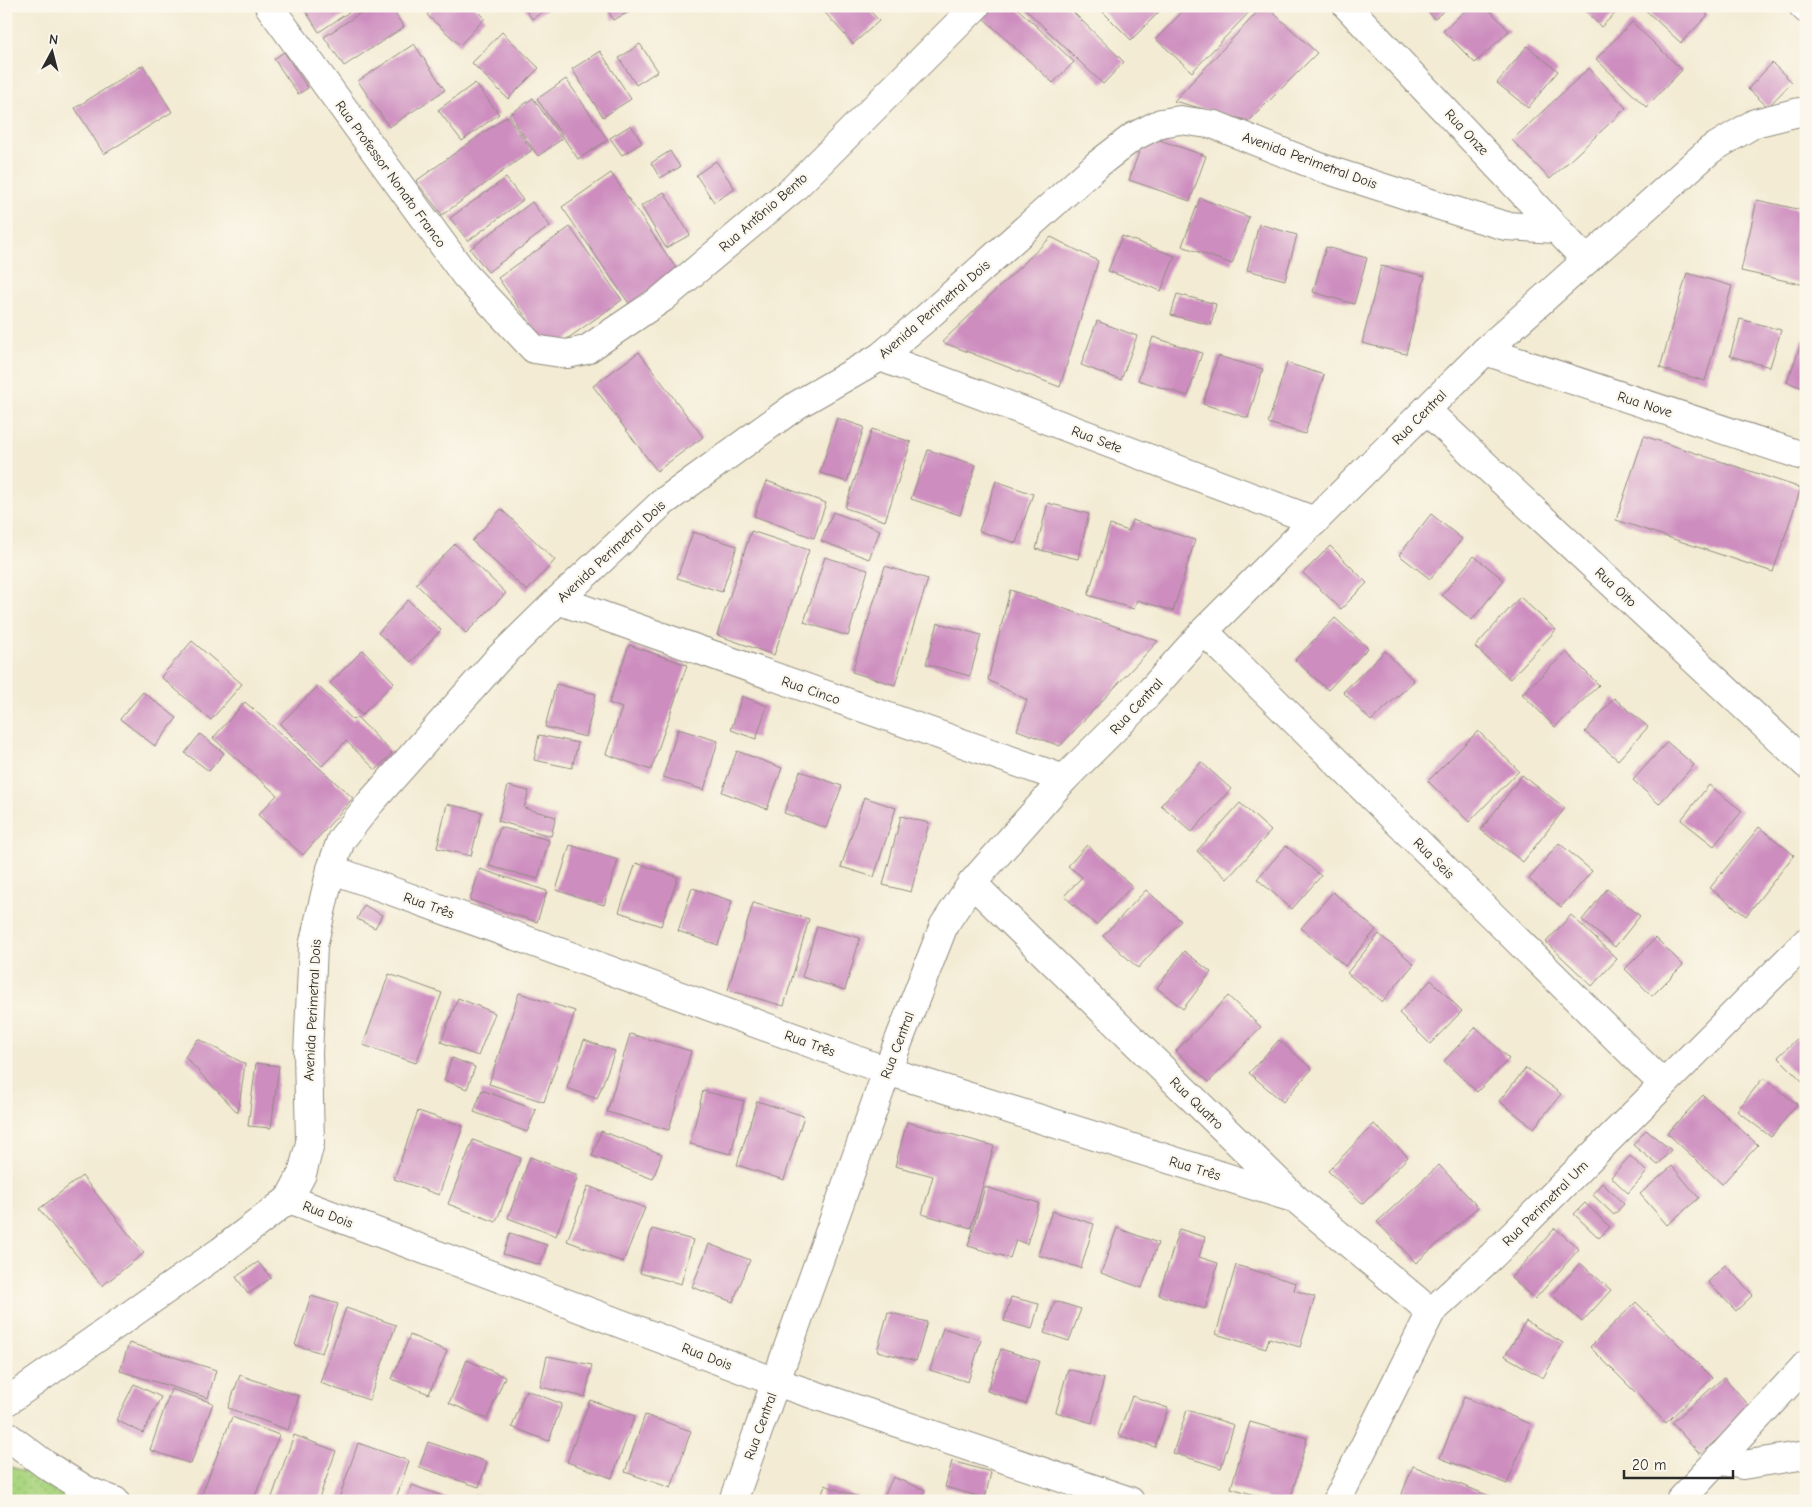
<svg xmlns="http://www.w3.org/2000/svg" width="1812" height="1507" viewBox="0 0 1812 1507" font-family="'Comic Neue',sans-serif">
	<defs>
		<pattern id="park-dots" width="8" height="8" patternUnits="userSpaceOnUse" patternTransform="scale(1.25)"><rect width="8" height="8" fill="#abd580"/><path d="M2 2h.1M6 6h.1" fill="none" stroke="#93b76f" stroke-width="1.8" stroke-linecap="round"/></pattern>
	</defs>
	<rect width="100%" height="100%" fill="#fbf7ec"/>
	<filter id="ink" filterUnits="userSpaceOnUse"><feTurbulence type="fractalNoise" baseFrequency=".02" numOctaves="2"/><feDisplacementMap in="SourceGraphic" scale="10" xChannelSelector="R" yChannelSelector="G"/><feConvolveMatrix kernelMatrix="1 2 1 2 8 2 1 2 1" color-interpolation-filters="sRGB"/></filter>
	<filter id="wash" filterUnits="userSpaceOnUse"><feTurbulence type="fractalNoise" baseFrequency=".0096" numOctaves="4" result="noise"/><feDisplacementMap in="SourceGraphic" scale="20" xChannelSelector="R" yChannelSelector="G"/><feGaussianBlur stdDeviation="1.12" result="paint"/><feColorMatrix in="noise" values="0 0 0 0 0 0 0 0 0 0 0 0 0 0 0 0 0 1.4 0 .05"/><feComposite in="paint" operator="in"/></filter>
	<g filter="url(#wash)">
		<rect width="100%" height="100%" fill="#f3ebd3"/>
		<!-- park -->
		<path fill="url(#park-dots)" stroke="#6b8056" d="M6,1465L106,1501H6Z"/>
		<g id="blocks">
			<!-- building -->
			<g fill="#cd8dbf">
				<path d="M304,6H358L319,32L303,7Z"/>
				<path d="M371,6H390L404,27L344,66L324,37Z"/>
				<path d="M435,6H473L485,18L460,45L427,15Z"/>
				<path d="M523,6H551L532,19Z"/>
				<path d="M606,6H641L613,20Z"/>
				<path d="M819,6H866L879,21L853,44Z"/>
				<path d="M990,6H1015L1074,62L1053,83L981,16Z"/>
				<path d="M1022,6H1067L1124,62L1103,84Z"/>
				<path d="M1097,6H1165L1131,40Z"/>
				<path d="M1188,6H1255L1192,72L1156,39Z"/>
				<path d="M1263,6H1266L1317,53L1249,121L1174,101Z"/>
				<path d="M1424,6H1450L1434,19Z"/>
				<path d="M1470,6H1486L1509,31L1475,63L1443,31Z"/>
				<path d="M1581,6H1623L1601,27Z"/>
				<path d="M1641,6H1699L1708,15L1681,43Z"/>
				<path d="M1632,22L1682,70L1646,107L1596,59Z"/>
				<path d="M502,32L539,68L508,99L472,63Z"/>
				<path d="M414,44L445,90L389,127L358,81Z"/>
				<path d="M640,44L658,71L636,85L619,58Z"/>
				<path d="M1527,46L1558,71L1528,108L1497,83Z"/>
				<path d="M600,51L631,99L603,117L572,69Z"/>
				<path d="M284,52L308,88L298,94L274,59Z"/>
				<path d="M1772,63L1792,82L1768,107L1748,89Z"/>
				<path d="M143,65L172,112L104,154L75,108Z"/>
				<path d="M1589,68L1626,108L1550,179L1512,140Z"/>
				<path d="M566,79L608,140L578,159L537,99Z"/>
				<path d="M475,83L499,114L462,141L438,110Z"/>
				<path d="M533,98L562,139L538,156L509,115Z"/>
				<path d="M507,116L532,150L442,215L416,181Z"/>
				<path d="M631,125L642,143L622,155L610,138Z"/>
				<path d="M1145,135L1206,156L1190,201L1129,180Z"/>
				<path d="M670,151L680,167L660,178L651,163Z"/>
				<path d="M716,161L735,189L714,202L696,175Z"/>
				<path d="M611,173L678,271L630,305L562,207Z"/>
				<path d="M506,178L523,200L468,241L450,218Z"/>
				<path d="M664,192L690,235L666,248L641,206Z"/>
				<path d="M1200,198L1249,217L1232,264L1182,246Z"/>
				<path d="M1757,200L1806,211L1805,285L1741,271Z"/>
				<path d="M532,202L550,226L488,272L470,249Z"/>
				<path d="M1259,224L1297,235L1285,280L1247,270Z"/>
				<path d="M570,227L622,300L550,351L498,278Z"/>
				<path d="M1122,236L1175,256L1161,291L1108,271Z"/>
				<path d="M1051,237L1098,261L1060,387L942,342Z"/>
				<path d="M1326,247L1367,258L1354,304L1313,292Z"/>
				<path d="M1381,266L1425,276L1406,354L1362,343Z"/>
				<path d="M1687,273L1732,286L1705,381L1660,368Z"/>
				<path d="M1177,294L1216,304L1211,325L1171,315Z"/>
				<path d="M1740,319L1781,330L1770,367L1730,356Z"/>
				<path d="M1097,321L1137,336L1121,380L1081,365Z"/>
				<path d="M1153,337L1202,353L1188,396L1138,380Z"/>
				<path d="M1803,339L1806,340V389L1787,382Z"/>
				<path d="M639,352L703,437L657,471L593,386Z"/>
				<path d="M1218,356L1263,369L1248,418L1203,404Z"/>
				<path d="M1287,363L1324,375L1305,434L1268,423Z"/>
				<path d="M837,418L864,427L847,482L820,473Z"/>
				<path d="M872,429L911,442L885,521L845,508Z"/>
				<path d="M1644,436L1801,488L1773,572L1616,520Z"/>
				<path d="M928,450L976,465L960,515L911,499Z"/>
				<path d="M767,481L826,503L814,538L754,516Z"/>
				<path d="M996,481L1033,494L1016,543L979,531Z"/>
				<path d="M1048,503L1089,514L1078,559L1036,549Z"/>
				<path d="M501,509L555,560L527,591L472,541Z"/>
				<path d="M833,512L880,530L869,559L821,541Z"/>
				<path d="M1431,514L1462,539L1430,579L1399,555Z"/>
				<path d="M1132,520L1195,540L1173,611L1137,600L1134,609L1088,595L1110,525L1129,531Z"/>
				<path d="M751,531L809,550L774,655L717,635Z"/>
				<path d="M693,532L737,546L722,592L677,578Z"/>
				<path d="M455,544L506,593L466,633L416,584Z"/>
				<path d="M1330,546L1367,583L1341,609L1303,573Z"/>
				<path d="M1474,556L1504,580L1472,620L1442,595Z"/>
				<path d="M825,557L868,570L848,636L804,622Z"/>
				<path d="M885,566L928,579L895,685L852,672Z"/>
				<path d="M1010,590L1158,641L1060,746L1017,730L1027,700L988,680Z"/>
				<path d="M1520,597L1556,630L1510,679L1475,647Z"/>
				<path d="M408,600L441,630L411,662L378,633Z"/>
				<path d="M1335,618L1368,648L1328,690L1295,660Z"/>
				<path d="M938,623L981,635L970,676L926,664Z"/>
				<path d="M192,641L242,684L211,720L161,677Z"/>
				<path d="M629,645L687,665L651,770L606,754L622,708L609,703Z"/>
				<path d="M363,650L394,682L362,715L330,683Z"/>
				<path d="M1385,651L1414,681L1371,721L1343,692Z"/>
				<path d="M1566,652L1599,685L1555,727L1522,694Z"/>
				<path d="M556,684L596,694L586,737L545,727Z"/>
				<path d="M318,686L353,720L357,717L392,753L376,770L346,741L322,766L280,724Z"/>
				<path d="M143,692L177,718L155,746L120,719Z"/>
				<path d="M742,696L767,706L756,739L731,730Z"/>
				<path d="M1614,698L1648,727L1618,760L1585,732Z"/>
				<path d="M245,702L353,798L303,855L258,815L277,795L213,738Z"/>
				<path d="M678,729L718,741L704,790L663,777Z"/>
				<path d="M1478,731L1519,771L1469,822L1428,781Z"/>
				<path d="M200,734L224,753L209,771L185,753Z"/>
				<path d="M539,735L578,743L572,768L534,760Z"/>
				<path d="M1667,742L1694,765L1659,804L1633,780Z"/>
				<path d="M737,751L782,768L767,809L722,792Z"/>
				<path d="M1201,762L1231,789L1192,832L1161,805Z"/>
				<path d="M800,771L842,786L826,828L784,813Z"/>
				<path d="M1522,775L1565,808L1523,862L1481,830Z"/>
				<path d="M1709,785L1742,811L1714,846L1681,820Z"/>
				<path d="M508,786L529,791L524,808L556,817L551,836L498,821Z"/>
				<path d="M864,797L896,808L874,877L841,867Z"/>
				<path d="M1240,803L1271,831L1227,879L1197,851Z"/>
				<path d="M447,804L482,812L471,856L437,848Z"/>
				<path d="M901,816L929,823L911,892L883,885Z"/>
				<path d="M500,827L549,840L538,879L489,866Z"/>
				<path d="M1759,827L1794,855L1746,916L1710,888Z"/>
				<path d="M1559,843L1592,871L1561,907L1529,879Z"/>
				<path d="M570,845L618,860L604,905L556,890Z"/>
				<path d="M1087,845L1132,886L1096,925L1064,896L1082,877L1068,866Z"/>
				<path d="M1286,846L1321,876L1292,909L1257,879Z"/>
				<path d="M636,863L678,877L661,926L619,912Z"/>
				<path d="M480,869L547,891L537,922L470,900Z"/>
				<path d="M692,888L732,901L718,945L678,931Z"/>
				<path d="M1607,889L1640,916L1615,947L1582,920Z"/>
				<path d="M1146,890L1181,921L1138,968L1103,936Z"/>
				<path d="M1333,892L1376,930L1345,966L1301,928Z"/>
				<path d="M753,903L809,919L784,1006L728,990Z"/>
				<path d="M364,905L382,915L375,928L357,919Z"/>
				<path d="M1571,915L1617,959L1592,986L1546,942Z"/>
				<path d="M817,926L860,938L845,990L802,977Z"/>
				<path d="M1379,934L1414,964L1382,1002L1347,973Z"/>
				<path d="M1656,938L1683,965L1652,996L1625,969Z"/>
				<path d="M1184,951L1211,972L1183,1009L1157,988Z"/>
				<path d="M389,974L442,993L416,1063L363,1045Z"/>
				<path d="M1431,980L1462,1011L1430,1044L1399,1013Z"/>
				<path d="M519,993L575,1011L544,1102L489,1084Z"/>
				<path d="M1228,996L1261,1027L1209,1082L1176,1051Z"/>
				<path d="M458,998L495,1013L478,1056L441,1042Z"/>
				<path d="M1476,1027L1509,1059L1477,1092L1444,1061Z"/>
				<path d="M1806,1030V1085L1778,1057Z"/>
				<path d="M630,1034L691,1051L669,1130L607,1112Z"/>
				<path d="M198,1039L245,1064L238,1113L185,1057Z"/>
				<path d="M584,1040L615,1051L597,1099L567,1088Z"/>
				<path d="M1279,1040L1312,1069L1283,1102L1249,1073Z"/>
				<path d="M452,1058L475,1067L467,1089L444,1080Z"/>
				<path d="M256,1063L279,1066L271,1128L248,1126Z"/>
				<path d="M1526,1068L1561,1094L1534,1128L1499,1101Z"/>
				<path d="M1763,1078L1797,1104L1771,1137L1737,1111Z"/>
				<path d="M482,1090L536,1110L527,1132L474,1112Z"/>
				<path d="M703,1091L744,1101L731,1154L690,1144Z"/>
				<path d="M1703,1095L1758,1145L1722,1184L1667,1133Z"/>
				<path d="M757,1101L804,1116L784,1180L737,1165Z"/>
				<path d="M418,1111L463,1126L439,1195L394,1179Z"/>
				<path d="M907,1122L994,1146L971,1228L922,1214L933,1176L895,1166Z"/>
				<path d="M1374,1124L1408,1157L1363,1204L1328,1171Z"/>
				<path d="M1646,1130L1671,1150L1658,1165L1633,1145Z"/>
				<path d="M601,1131L662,1154L653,1179L592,1156Z"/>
				<path d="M473,1140L521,1158L496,1222L448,1204Z"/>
				<path d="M1630,1156L1647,1172L1628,1193L1611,1177Z"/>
				<path d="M530,1157L578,1175L556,1236L508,1218Z"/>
				<path d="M1439,1165L1478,1207L1416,1263L1377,1222Z"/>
				<path d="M1672,1166L1699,1198L1667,1225L1640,1194Z"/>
				<path d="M82,1176L144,1253L102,1286L39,1209Z"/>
				<path d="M1602,1183L1624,1204L1614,1215L1592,1194Z"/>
				<path d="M588,1186L645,1208L623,1262L567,1241Z"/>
				<path d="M985,1187L1039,1203L1027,1244L1016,1240L1010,1258L968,1246Z"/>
				<path d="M1585,1203L1610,1227L1599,1238L1574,1214Z"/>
				<path d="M1052,1211L1094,1224L1081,1268L1038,1255Z"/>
				<path d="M1117,1228L1158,1243L1142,1288L1101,1273Z"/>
				<path d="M1555,1228L1579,1249L1535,1299L1511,1278Z"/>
				<path d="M652,1229L693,1240L681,1284L640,1273Z"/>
				<path d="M1179,1229L1205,1237L1199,1257L1218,1263L1205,1309L1159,1295Z"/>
				<path d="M510,1233L547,1245L540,1265L503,1254Z"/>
				<path d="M709,1244L750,1260L733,1302L692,1287Z"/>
				<path d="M258,1262L271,1278L248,1294L236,1277Z"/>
				<path d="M1580,1263L1611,1290L1582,1322L1552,1295Z"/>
				<path d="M1236,1265L1296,1283L1294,1290L1315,1297L1300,1347L1269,1338L1266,1349L1216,1334Z"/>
				<path d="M1725,1265L1753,1295L1736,1311L1708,1282Z"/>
				<path d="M311,1296L338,1304L322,1353L295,1345Z"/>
				<path d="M1011,1297L1039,1304L1032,1329L1004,1321Z"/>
				<path d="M1055,1301L1081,1309L1069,1341L1044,1333Z"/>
				<path d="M1636,1302L1712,1378L1666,1423L1590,1347Z"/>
				<path d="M346,1308L396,1325L369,1400L320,1383Z"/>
				<path d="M888,1312L927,1322L916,1361L877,1351Z"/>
				<path d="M1526,1321L1563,1343L1543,1378L1505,1356Z"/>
				<path d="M943,1328L981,1340L968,1382L930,1370Z"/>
				<path d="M410,1335L447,1351L429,1394L392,1379Z"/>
				<path d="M129,1343L216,1370L208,1398L120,1371Z"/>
				<path d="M1001,1349L1039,1361L1026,1404L987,1391Z"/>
				<path d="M547,1356L592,1365L585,1397L540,1387Z"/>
				<path d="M467,1360L505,1377L487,1419L449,1403Z"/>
				<path d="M1068,1369L1104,1379L1092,1423L1056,1412Z"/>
				<path d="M240,1375L299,1396L288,1430L228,1408Z"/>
				<path d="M1724,1377L1752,1409L1700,1454L1672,1423Z"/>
				<path d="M134,1384L161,1397L143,1433L116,1420Z"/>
				<path d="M171,1389L213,1403L191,1464L150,1450Z"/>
				<path d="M526,1390L562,1404L549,1441L512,1427Z"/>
				<path d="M1132,1396L1168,1408L1155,1447L1118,1435Z"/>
				<path d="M1464,1397L1531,1424L1507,1484L1440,1458Z"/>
				<path d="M590,1400L635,1416L612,1478L567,1462Z"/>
				<path d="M1187,1410L1234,1425L1221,1468L1173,1453Z"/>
				<path d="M645,1415L691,1431L671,1488L625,1472Z"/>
				<path d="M232,1417L279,1435L253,1501H199Z"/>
				<path d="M1250,1422L1307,1438L1290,1501H1275L1231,1488Z"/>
				<path d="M294,1435L336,1451L318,1501H282L272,1497Z"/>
				<path d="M428,1442L487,1462L479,1487L419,1467Z"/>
				<path d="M358,1443L409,1461L395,1501H338Z"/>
				<path d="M952,1461L991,1472L985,1498L945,1487Z"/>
				<path d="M1413,1466L1495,1498L1494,1501H1399Z"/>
				<path d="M893,1477L925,1490L921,1501H882Z"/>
				<path d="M412,1485L456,1501H406Z"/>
				<path d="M825,1485L863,1499L862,1501H820Z"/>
				<path d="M479,1495L494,1500V1501H477Z"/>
			</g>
		</g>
	</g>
	<g filter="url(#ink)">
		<use href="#blocks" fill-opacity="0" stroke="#8f8b7f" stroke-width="1"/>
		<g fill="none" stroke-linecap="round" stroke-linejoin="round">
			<defs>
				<g id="minor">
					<path d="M269,6L465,275L534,349L567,354L586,350L663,298L794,188L976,6"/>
					<path d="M1347,6L1586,260"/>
					<path d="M1803,6L1806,9"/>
					<path d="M1485,351L1806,457"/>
					<path d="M880,357L1315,521"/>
					<path d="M1426,410L1806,764"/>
					<path d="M558,600L1064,779"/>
					<path d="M1204,631L1663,1084"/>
					<path d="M331,869L887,1071L1296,1199"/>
					<path d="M972,883L1296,1199L1431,1312"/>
					<path d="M289,1199L776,1382L1130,1501"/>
					<path d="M6,1402L221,1251L289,1199L302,1174L310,1143L308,1054L313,946L331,869L341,840L371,802L497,660L558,600L662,503L797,405L880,357L926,318L1098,164L1133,137L1161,123L1180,120L1215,125L1322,168L1465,214L1506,226L1556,229"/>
					<path d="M6,1435L46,1465L86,1490L115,1501"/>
					<path d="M1718,1460L1743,1465L1806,1455"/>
					<path d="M733,1501L887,1071L944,925L972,883L1064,779L1138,705L1204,631L1485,351L1710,150L1755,123L1799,112L1806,114"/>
					<path d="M1337,1501L1431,1312L1493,1255L1806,942"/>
					<path d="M1680,1501L1806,1365"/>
				</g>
			</defs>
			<!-- minor casing -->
			<use href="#minor" stroke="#8f8b7f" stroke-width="30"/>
			<!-- minor -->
			<use href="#minor" stroke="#fff" stroke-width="28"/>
		</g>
	</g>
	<g text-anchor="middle" stroke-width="4.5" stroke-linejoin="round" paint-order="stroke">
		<!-- street labels -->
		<g font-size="14" fill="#2b2b2b" stroke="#fbf7ec">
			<text transform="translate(1467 132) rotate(47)" y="5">Rua Onze</text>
			<text transform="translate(1310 160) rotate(20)" y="5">Avenida Perimetral Dois</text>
			<text transform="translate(391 174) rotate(54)" y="5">Rua Professor Nonato Franco</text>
			<text transform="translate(763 212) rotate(-41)" y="5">Rua Antônio Bento</text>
			<text transform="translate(934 309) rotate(-41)" y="5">Avenida Perimetral Dois</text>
			<text transform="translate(1645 404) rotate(18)" y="5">Rua Nove</text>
			<text transform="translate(1419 417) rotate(-45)" y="5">Rua Central</text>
			<text transform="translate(1097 439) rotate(21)" y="5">Rua Sete</text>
			<text transform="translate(611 551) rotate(-43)" y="5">Avenida Perimetral Dois</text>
			<text transform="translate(1616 587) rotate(43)" y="5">Rua Oito</text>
			<text transform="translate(811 690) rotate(19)" y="5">Rua Cinco</text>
			<text transform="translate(1136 706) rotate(-47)" y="5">Rua Central</text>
			<text transform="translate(1434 858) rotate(45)" y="5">Rua Seis</text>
			<text transform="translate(429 905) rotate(20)" y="5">Rua Três</text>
			<text transform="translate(312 1010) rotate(-87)" y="5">Avenida Perimetral Dois</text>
			<text transform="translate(810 1043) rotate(20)" y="5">Rua Três</text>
			<text transform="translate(897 1045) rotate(-69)" y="5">Rua Central</text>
			<text transform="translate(1197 1103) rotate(44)" y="5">Rua Quatro</text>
			<text transform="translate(1195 1168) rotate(17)" y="5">Rua Três</text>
			<text transform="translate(1545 1203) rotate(-45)" y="5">Rua Perimetral Um</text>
			<text transform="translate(328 1214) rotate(21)" y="5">Rua Dois</text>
			<text transform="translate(707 1356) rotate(21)" y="5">Rua Dois</text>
			<text transform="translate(760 1426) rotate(-70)" y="5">Rua Central</text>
		</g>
	</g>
	<!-- margin -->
	<rect width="1812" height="1507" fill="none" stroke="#fbf7ec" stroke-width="25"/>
	<!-- north arrow -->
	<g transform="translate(52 52) rotate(7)" stroke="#fbf7ec" stroke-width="4" paint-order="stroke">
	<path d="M0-4L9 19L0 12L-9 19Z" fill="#2b2b2b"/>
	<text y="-8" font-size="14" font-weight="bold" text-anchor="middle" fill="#2b2b2b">N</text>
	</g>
	<!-- scale -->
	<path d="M1624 1470v8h109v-8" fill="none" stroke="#2b2b2b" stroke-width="2.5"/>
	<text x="1632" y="1470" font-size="15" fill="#2b2b2b" stroke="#fbf7ec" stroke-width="4" paint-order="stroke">20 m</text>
</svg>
